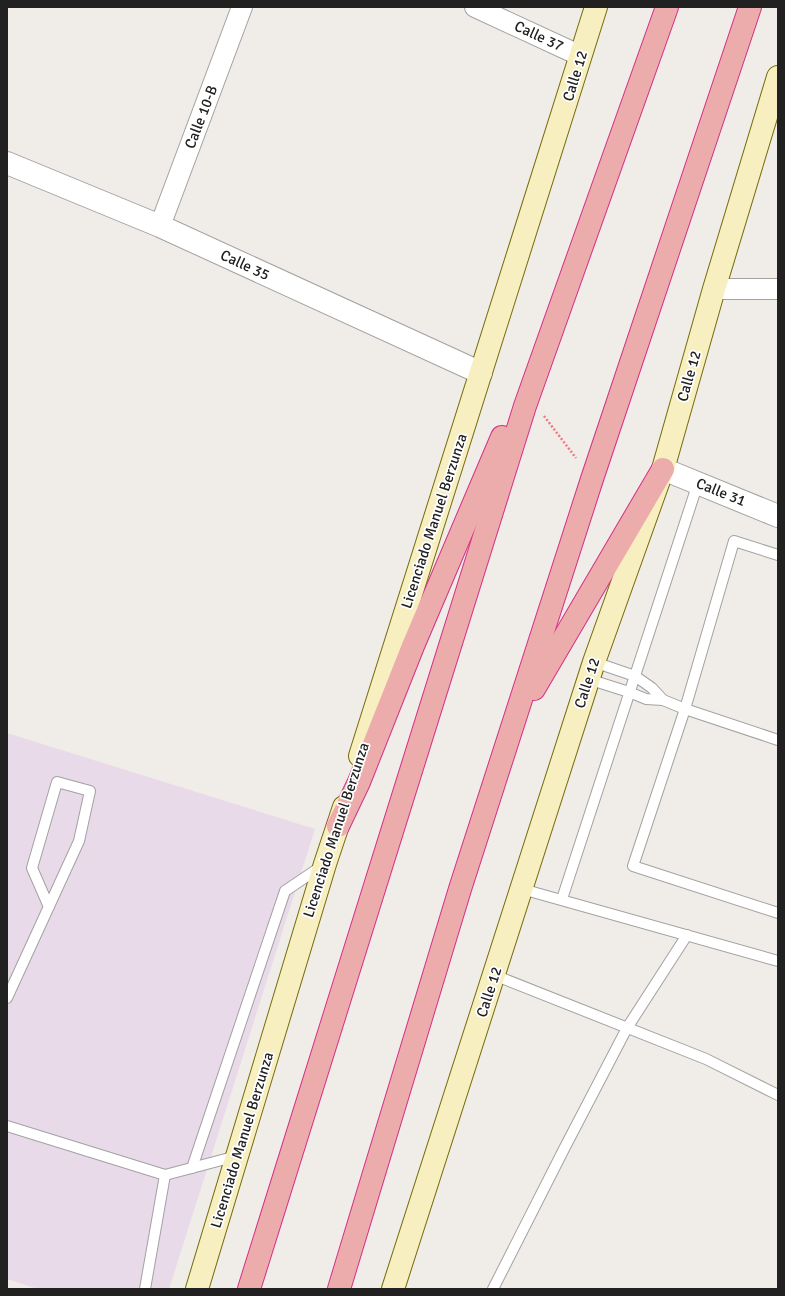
<svg xmlns="http://www.w3.org/2000/svg" width="785" height="1296" viewBox="0 0 785 1296" font-family="Signika,sans-serif">
	<rect width="100%" height="100%" fill="#f0ece8"/>
	<!-- industrial -->
	<path fill="#e9dae9" d="M7,733L315,829L169,1289H38L7,1279Z"/>
	<g fill="none" stroke-linecap="round" stroke-linejoin="round">
		<defs>
			<g id="service">
				<path d="M778,555L734,541L685,709L633,866L778,913"/>
				<path d="M594,662L635,676L652,688L663,700"/>
				<path d="M588,679L629,692L646,699L663,700L685,709L778,740"/>
				<path d="M522,889L778,961"/>
				<path d="M562,899L698,483"/>
				<path d="M494,975L706,1059L778,1095"/>
				<path d="M7,998L79,841L90,791L57,782L32,868L49,907"/>
				<path d="M7,1126L165,1175L237,1156"/>
				<path d="M192,1168L285,891L322,866"/>
				<path d="M145,1289L165,1175"/>
				<path d="M493,1289L564,1149L627,1028L687,935"/>
			</g>
			<g id="minor">
				<path d="M475,7L581,56"/>
				<path d="M160,226L242,7"/>
				<path d="M714,289H778"/>
			</g>
			<g id="tertiary">
				<path d="M7,163L160,226L481,373"/>
				<path d="M663,469L778,516"/>
			</g>
			<g id="secondary">
				<path d="M360,756L596,7"/>
				<path d="M197,1289L325,864L344,807"/>
				<path d="M393,1289L594,662L663,469L714,289L778,77"/>
			</g>
			<g id="trunk">
				<path d="M534,689L663,469"/>
				<path d="M338,826L359,782L413,646L502,437"/>
				<path d="M249,1289L525,406L667,7"/>
				<path d="M339,1289L460,889L592,479L750,7"/>
			</g>
		</defs>
		<!-- service casing -->
		<use href="#service" stroke="#a2a2a2" stroke-width="12"/>
		<!-- minor casing -->
		<use href="#minor" stroke="#a2a2a2" stroke-width="22"/>
		<!-- tertiary casing -->
		<use href="#tertiary" stroke="#a2a2a2" stroke-width="24"/>
		<!-- secondary casing -->
		<use href="#secondary" stroke="#756c0b" stroke-width="24"/>
		<!-- trunk casing -->
		<use href="#trunk" stroke="#d33087" stroke-width="24"/>
		<!-- path -->
		<path stroke="#f37681" stroke-width="2.5" stroke-dasharray="2 2" stroke-linecap="butt" d="M544,416L576,458"/>
		<!-- service -->
		<use href="#service" stroke="#fff" stroke-width="10"/>
		<!-- minor -->
		<use href="#minor" stroke="#fff" stroke-width="20"/>
		<!-- tertiary -->
		<use href="#tertiary" stroke="#fff" stroke-width="22"/>
		<!-- secondary -->
		<use href="#secondary" stroke="#f7efbf" stroke-width="22"/>
		<!-- trunk -->
		<use href="#trunk" stroke="#edacac" stroke-width="22"/>
	</g>
	<g text-anchor="middle" stroke-width="3.5" stroke-linejoin="round" paint-order="stroke">
		<!-- street labels -->
		<g font-size="15" fill="#212121" stroke="#fff">
			<text transform="translate(539 36) rotate(25)" y="5">Calle 37</text>
			<text transform="translate(575 76) rotate(-73)" y="5">Calle 12</text>
			<text transform="translate(201 117) rotate(-69)" y="5">Calle 10-B</text>
			<text transform="translate(245 265) rotate(25)" y="5">Calle 35</text>
			<text transform="translate(689 376) rotate(-74)" y="5">Calle 12</text>
			<text transform="translate(721 492) rotate(22)" y="5">Calle 31</text>
			<text transform="translate(434 521) rotate(-72)" y="5">Licenciado Manuel Berzunza</text>
			<text transform="translate(587 683) rotate(-72)" y="5">Calle 12</text>
			<text transform="translate(336 830) rotate(-72)" y="5">Licenciado Manuel Berzunza</text>
			<text transform="translate(489 992) rotate(-72)" y="5">Calle 12</text>
			<text transform="translate(242 1140) rotate(-73)" y="5">Licenciado Manuel Berzunza</text>
		</g>
	</g>
	<!-- border -->
	<rect width="785" height="1296" fill="none" stroke="#212121" stroke-width="16"/>
</svg>
